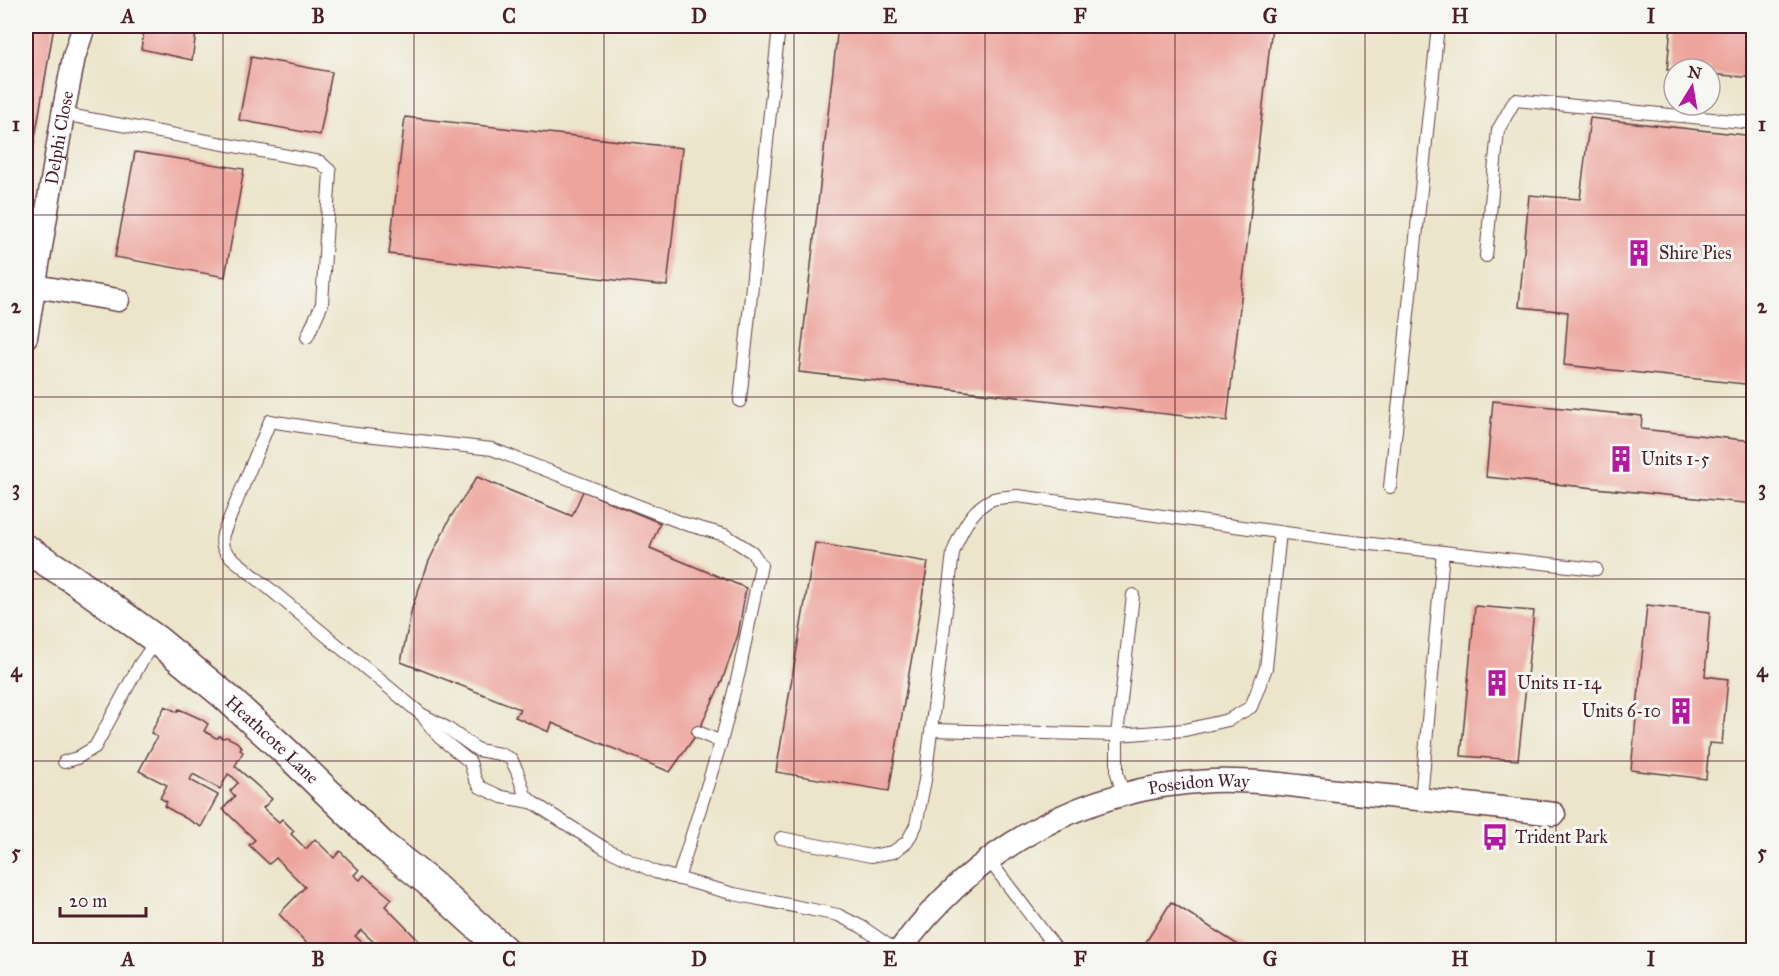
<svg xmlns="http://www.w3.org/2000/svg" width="1779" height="976" viewBox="0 0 1779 976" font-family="'IM FELL Great Primer',serif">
	<rect width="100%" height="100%" fill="#f6f6f2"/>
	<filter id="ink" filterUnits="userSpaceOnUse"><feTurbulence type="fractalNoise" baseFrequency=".0167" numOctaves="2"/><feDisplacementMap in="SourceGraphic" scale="12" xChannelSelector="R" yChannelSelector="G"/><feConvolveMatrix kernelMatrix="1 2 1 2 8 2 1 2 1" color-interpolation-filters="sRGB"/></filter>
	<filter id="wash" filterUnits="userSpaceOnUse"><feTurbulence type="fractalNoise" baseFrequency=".008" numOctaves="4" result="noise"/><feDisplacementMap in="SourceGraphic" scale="24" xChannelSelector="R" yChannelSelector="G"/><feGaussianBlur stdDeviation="1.35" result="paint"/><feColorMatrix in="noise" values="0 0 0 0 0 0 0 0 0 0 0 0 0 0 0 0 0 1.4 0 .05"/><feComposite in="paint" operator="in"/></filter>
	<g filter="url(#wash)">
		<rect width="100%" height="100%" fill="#ece5cb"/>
		<g id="blocks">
			<!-- building -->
			<g fill="#eda49d">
				<path d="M26,26H54L27,185H26Z"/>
				<path d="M145,26H197L192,60L141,49Z"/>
				<path d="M838,26H1272L1227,421L799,372Z"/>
				<path d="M1671,26H1754V78L1710,74V69L1667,70Z"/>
				<path d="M251,57L332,72L320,135L239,120Z"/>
				<path d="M405,117L682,148L667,286L389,254Z"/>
				<path d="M1590,118L1754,136V385L1564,365L1568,312L1519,307L1529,195L1580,199Z"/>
				<path d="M135,152L244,169L225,277L115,257Z"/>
				<path d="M1493,401L1642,416L1641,429L1754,441V504L1486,477Z"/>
				<path d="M477,477L572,516L583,491L660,523L650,548L746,588L738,635L722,681L698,732L670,772L552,723L549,732L515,717L520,709L401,662L412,608L429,561L450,518Z"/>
				<path d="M815,543L928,562L889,791L776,772Z"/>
				<path d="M1647,605L1710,612L1705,676L1728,679L1722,744L1709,743L1706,779L1631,770Z"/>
				<path d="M1475,606L1534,611L1518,760L1461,756Z"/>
				<path d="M165,706L177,712L179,709L201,719L208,724L204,731L216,738H218L219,736L223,738L227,737L237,742L242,748L240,750L243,752L235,766L272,799L263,808L279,822L282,819L294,831L291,834L306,849L315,839L334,858L340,851L359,870L354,875L360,880L364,875L392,899L385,906L422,944L415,950H382L361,930L355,936L365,945L359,950H313L279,914L305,887L276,858L269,864L249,845L255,840L223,809L235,796L230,791L238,783L233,777L228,774L220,789L193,774L190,780L218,795L201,827L164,806L167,802L160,798L167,785L139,771L157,737L151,733Z"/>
				<path d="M1171,902L1246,950H1141Z"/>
			</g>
		</g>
	</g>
	<g filter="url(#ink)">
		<use href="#blocks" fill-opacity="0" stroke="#623d43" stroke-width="1.5"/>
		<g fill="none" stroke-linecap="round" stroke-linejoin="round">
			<defs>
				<g id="service">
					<path d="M63,114L320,162L330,171L322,304L307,337"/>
					<path d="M1486,256L1498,130L1515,100L1754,123"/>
					<path d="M740,401L779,26"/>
					<path d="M1390,487L1438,26"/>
					<path d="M424,718L439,737L470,762L475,779L480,787L502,797L531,802"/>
					<path d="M932,730L1117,735L1185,730L1228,720L1251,707L1266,668L1280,532"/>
					<path d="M698,732L721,742"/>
					<path d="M64,762L77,758L95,747L140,664L157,640"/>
					<path d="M1123,794L1117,773V735L1133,595"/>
					<path d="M1421,799L1443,552L1596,569"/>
					<path d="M781,838L871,856L893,852L907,842L916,825L925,780L953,553C960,533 972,507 993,499C1001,497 1010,497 1018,496L1336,540L1443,552"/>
					<path d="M989,860L1057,950"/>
					<path d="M678,879L721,742L739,672L761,565L752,552L725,535L685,524L492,449L338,432L270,421L223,534C221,545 222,549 231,557L421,714L447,728L478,750L500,754L511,759L517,771L525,795L532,802L604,848L655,872L734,894L838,915L862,927L895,950"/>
				</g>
				<g id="minor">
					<path d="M35,286L118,300"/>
					<path id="s1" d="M26,337L63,114L74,57L84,26"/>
					<path id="s2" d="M900,950C975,848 1083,787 1211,781C1258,779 1308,788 1355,793C1421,799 1488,806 1554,814"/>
				</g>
				<g id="tertiary">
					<path id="s3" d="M26,549L73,579L157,640L225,696L283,749L381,844L431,884L504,950"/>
				</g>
			</defs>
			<!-- service casing -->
			<use href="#service" stroke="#623d43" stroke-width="14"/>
			<!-- minor casing -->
			<use href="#minor" stroke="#623d43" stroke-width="25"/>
			<!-- tertiary casing -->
			<use href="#tertiary" stroke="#623d43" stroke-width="31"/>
			<!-- service -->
			<use href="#service" stroke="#fff" stroke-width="12"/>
			<!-- minor -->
			<use href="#minor" stroke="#fff" stroke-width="22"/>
			<!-- tertiary -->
			<use href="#tertiary" stroke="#fff" stroke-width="28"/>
		</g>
	</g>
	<!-- grid -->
	<path fill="none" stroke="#4a1f2b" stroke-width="1.5" stroke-opacity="0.55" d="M223,26V950M414,26V950M604,26V950M794,26V950M985,26V950M1175,26V950M1365,26V950M1556,26V950M26,215H1754M26,397H1754M26,579H1754M26,761H1754"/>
	<!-- icons -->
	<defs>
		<symbol id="building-bare" viewBox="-9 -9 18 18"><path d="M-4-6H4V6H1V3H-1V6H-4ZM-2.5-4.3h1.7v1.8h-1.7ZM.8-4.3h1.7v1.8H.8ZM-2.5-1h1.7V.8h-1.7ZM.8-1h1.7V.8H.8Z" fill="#b5179e" stroke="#f6f6f2" stroke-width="2.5" paint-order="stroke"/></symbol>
		<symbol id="bus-bare" viewBox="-9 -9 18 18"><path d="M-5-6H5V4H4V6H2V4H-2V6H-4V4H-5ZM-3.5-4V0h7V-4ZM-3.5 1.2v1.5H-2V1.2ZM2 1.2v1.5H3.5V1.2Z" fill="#b5179e" stroke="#f6f6f2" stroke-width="2.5" paint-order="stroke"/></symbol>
	</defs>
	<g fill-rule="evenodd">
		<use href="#building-bare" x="1620" y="234" width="38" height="38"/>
		<use href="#building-bare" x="1602" y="440" width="38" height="38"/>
		<use href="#building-bare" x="1478" y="664" width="38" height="38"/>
		<use href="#building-bare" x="1662" y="692" width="38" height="38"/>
		<use href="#bus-bare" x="1476" y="818" width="38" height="38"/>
	</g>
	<g text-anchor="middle" stroke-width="6" stroke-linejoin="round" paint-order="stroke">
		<!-- street labels -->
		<g font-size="18" fill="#4a1f2b" stroke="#f6f6f2">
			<text dy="6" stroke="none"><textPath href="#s1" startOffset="202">Delphi Close</textPath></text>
			<text dy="6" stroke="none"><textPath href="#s3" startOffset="312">Heathcote Lane</textPath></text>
			<text dy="6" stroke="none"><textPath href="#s2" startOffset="354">Poseidon Way</textPath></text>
		</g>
		<!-- poi labels -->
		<g font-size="18" fill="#4a1f2b" stroke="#f6f6f2" text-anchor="start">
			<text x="1659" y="259">Shire Pies</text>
			<text x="1641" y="465">Units 1-5</text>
			<text x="1517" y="689">Units 11-14</text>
			<text x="1661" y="717" text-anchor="end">Units 6-10</text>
			<text x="1515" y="843">Trident Park</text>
		</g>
	</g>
	<!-- margin -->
	<rect width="1779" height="976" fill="none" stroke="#f6f6f2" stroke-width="66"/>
	<!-- north arrow -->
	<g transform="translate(1692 87) rotate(11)"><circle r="28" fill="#f6f6f2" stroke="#b1a0a2" stroke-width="1.5"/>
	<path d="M0-4.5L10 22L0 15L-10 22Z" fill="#b5179e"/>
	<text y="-9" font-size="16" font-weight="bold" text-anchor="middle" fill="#4a1f2b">N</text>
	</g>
	<!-- scale -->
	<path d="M60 907v9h86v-9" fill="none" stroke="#4a1f2b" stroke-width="3"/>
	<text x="69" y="907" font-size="18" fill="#4a1f2b" stroke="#f6f6f2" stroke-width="4.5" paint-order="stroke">20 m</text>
	<rect x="33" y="33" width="1713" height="910" fill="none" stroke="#4a1f2b" stroke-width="2"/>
	<g font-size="20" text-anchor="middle" font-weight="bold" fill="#4a1f2b">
		<text x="128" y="23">A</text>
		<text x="318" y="23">B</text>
		<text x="509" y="23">C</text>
		<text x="699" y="23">D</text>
		<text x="890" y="23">E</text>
		<text x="1080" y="23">F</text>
		<text x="1270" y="23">G</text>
		<text x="1460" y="23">H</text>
		<text x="1651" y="23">I</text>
		<text x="16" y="131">1</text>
		<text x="1762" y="131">1</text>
		<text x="16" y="313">2</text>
		<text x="1762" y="313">2</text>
		<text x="16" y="495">3</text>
		<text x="1762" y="495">3</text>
		<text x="16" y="677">4</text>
		<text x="1762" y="677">4</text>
		<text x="16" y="859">5</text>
		<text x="1762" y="859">5</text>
		<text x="128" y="966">A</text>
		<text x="318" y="966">B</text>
		<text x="509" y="966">C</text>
		<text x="699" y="966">D</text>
		<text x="890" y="966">E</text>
		<text x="1080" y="966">F</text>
		<text x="1270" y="966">G</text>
		<text x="1460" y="966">H</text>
		<text x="1651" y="966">I</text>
	</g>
</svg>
